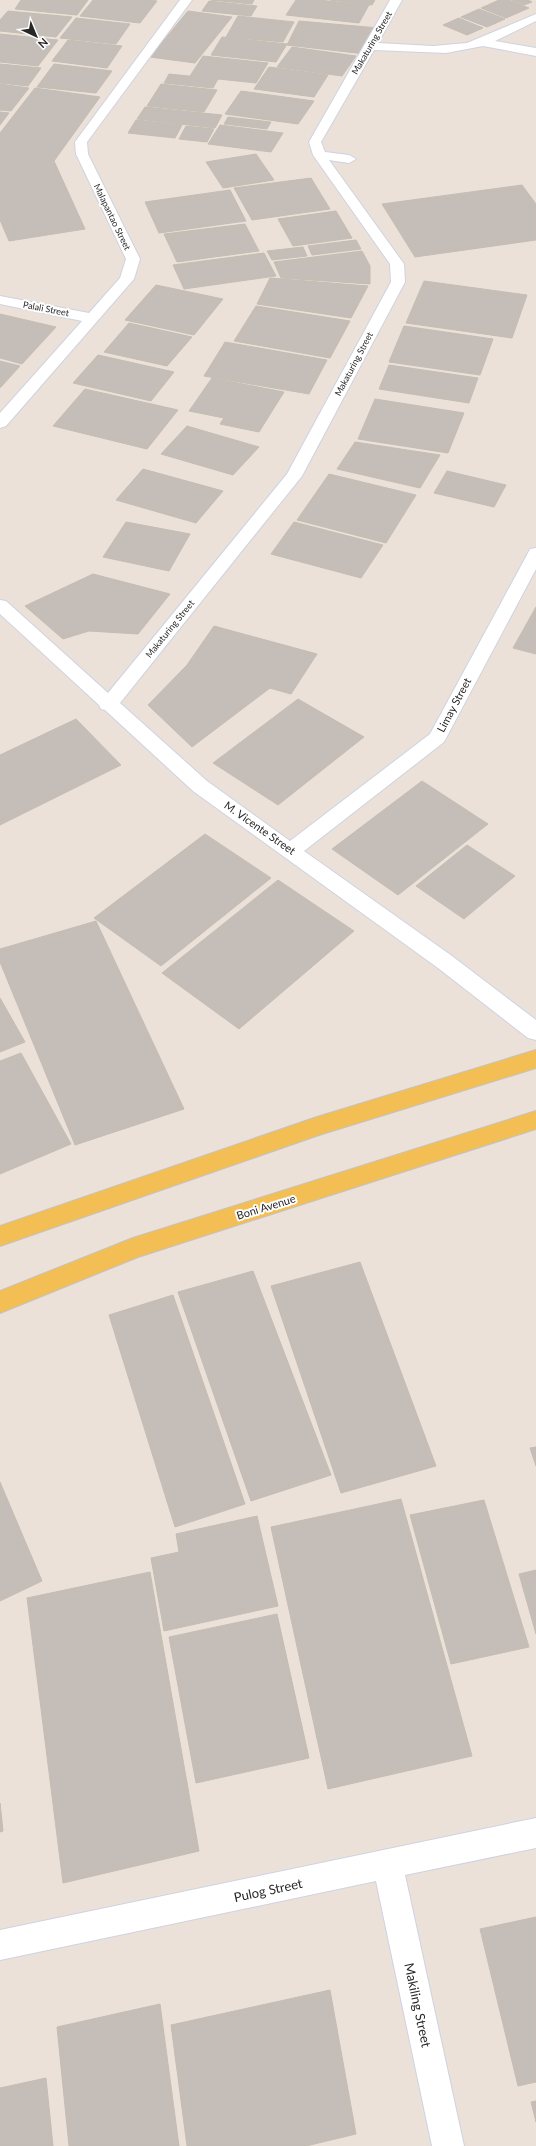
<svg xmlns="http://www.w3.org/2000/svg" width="536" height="2146" viewBox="0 0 536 2146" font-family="Lato,sans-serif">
	<rect width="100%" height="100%" fill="#ebe1d8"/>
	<!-- building -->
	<g fill="#c5beb8" stroke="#c5bdb2">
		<path d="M21,0H88L77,15L15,9Z"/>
		<path d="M93,0H149L157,1L140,23L80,16Z"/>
		<path d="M211,0H254L252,4Z"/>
		<path d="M296,0H318L369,5L359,23L286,15Z"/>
		<path d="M330,0H375L372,5Z"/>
		<path d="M499,0H509L529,8L506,18L481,8Z"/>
		<path d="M512,0H528L532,2L524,5Z"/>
		<path d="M209,1L257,6L251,16L202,11Z"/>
		<path d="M479,9L505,19L487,27L461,17Z"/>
		<path d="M8,11L72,17L56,37L0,31V20Z"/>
		<path d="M188,11L232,17L195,63L150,57Z"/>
		<path d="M238,16L294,22L283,42L226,37Z"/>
		<path d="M76,18L130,24L116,44L60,38Z"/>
		<path d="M459,18L483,28L467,35L443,25Z"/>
		<path d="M299,21L379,28L365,54L287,45Z"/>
		<path d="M0,34L58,40L38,66L0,62Z"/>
		<path d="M222,37L287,44L276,62L211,55Z"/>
		<path d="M68,40L122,46L107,68L52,61Z"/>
		<path d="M292,47L356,56L342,76L277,67Z"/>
		<path d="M203,56L268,63L256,83L190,76Z"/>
		<path d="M0,64L41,68L28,86L0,83Z"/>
		<path d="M54,64L112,71L96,93L37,87Z"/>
		<path d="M269,67L328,75L314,97L254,89Z"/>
		<path d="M169,74L218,79L213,88L164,83Z"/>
		<path d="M0,84L29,88L11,111L0,110Z"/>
		<path d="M161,84L217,90L204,112L147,106Z"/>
		<path d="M35,88L100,97L54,161L85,229L9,241L0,220V133Z"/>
		<path d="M241,91L314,101L298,124L225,114Z"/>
		<path d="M145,107L222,115L215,128L137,119Z"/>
		<path d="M0,112L9,113L0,125Z"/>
		<path d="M228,117L271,122L267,129L224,124Z"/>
		<path d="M136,120L182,125L175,138L128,133Z"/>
		<path d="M220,125L283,133L271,152L208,144Z"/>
		<path d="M186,126L214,129L207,142L179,139Z"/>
		<path d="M256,154L274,180L223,188L206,162Z"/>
		<path d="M311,178L330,209L252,220L234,188Z"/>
		<path d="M522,185L536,204V240L415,257L382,204Z"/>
		<path d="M230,190L246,221L159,233L145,202Z"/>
		<path d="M336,211L352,238L293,246L278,219Z"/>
		<path d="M245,224L259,251L177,262L164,234Z"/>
		<path d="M356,240L361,249L312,255L308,246Z"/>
		<path d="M303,247L307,256L272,260L267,251Z"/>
		<path d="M362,251L370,266V284L281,278L274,262Z"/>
		<path d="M264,253L276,276L184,289L173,265Z"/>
		<path d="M270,278L368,286L351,318L257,304Z"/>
		<path d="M424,281L527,295L512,338L406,323Z"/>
		<path d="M156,285L223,299L194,335L125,320Z"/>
		<path d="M256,306L350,321L330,358L234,341Z"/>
		<path d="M0,314L56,327L22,364L0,358Z"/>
		<path d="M129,323L192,337L167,366L104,352Z"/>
		<path d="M404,326L493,339L480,375L389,362Z"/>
		<path d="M225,342L327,360L309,394L204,376Z"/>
		<path d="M98,355L174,372L151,401L73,383Z"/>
		<path d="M0,361L20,366L0,388Z"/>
		<path d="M389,365L478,378L469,403L379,389Z"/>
		<path d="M212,378L284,392L259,432L220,424L224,418L189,411Z"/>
		<path d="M85,389L178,410L147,449L53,426Z"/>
		<path d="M375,399L464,413L448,453L358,439Z"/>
		<path d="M187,426L259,447L233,475L161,454Z"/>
		<path d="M355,442L440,455L420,488L337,469Z"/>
		<path d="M143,469L223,491L196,523L116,500Z"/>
		<path d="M447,471L506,485L494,507L434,493Z"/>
		<path d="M329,474L416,495L386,543L297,520Z"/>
		<path d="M126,522L190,534L169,571L103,557Z"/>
		<path d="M294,522L383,545L361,578L271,554Z"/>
		<path d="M93,574L170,594L138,634L89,631L63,639L25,606Z"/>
		<path d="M536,607V654L513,648Z"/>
		<path d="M214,626L317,654L291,694L187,665Z"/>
		<path d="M187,665L270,688L192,747L148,705Z"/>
		<path d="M298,699L364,737L278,805L213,763Z"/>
		<path d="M76,719L121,765L0,825V755Z"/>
		<path d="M422,781L488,824L398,895L332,849Z"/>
		<path d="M205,834L271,878L161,966L94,918Z"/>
		<path d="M467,845L515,876L464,919L416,886Z"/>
		<path d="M278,880L354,931L239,1029L162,973Z"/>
		<path d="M96,921L184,1109L75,1145L0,962V949Z"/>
		<path d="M0,998L25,1042L0,1052Z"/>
		<path d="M21,1053L71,1144L0,1174V1061Z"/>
		<path d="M360,1262L436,1466L341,1493L271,1286Z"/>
		<path d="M253,1271L331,1475L251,1501L178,1292Z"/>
		<path d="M173,1295L245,1504L175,1527L109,1315Z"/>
		<path d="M536,1447V1466L530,1448Z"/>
		<path d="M0,1482L42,1581L0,1601Z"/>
		<path d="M401,1499L472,1756L328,1789L271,1527Z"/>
		<path d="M484,1500L529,1647L451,1664L410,1515Z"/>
		<path d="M257,1516L278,1606L164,1631L151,1558L179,1552L176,1534Z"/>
		<path d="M536,1570V1634L519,1574Z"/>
		<path d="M150,1572L199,1851L63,1883L27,1598Z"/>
		<path d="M277,1614L309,1758L196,1783L169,1637Z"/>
		<path d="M0,1803L3,1831L0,1832Z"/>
		<path d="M536,1917V2082L518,2086L480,1929Z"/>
		<path d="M330,1990L356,2134L306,2146H187L171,2025Z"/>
		<path d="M160,2004L179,2146H69L57,2027Z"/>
		<path d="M46,2078L53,2146H0V2088Z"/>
		<path d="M536,2101V2122L531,2102Z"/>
	</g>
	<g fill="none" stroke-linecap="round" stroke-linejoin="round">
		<defs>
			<g id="minor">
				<path d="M180,0H192L87,142L88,154L140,259L134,279L6,426L0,428V413L82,321L0,304V296L89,313L120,278L126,259L76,154L75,142Z"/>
				<path d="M390,0H402L378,43L433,46L467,43L536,14V21L495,41L536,48V56L483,46L446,53L374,50L321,142L325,152L349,155L356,159L349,163L329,160L404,264L405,282L302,476L120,703L207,781L290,841L430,734L528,553L530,549L536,548V569L444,742L304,851L452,956L536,1020V1040L528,1038L438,968L193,791L105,710L101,709L99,705L0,614V600L6,601L108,693L287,474L391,282L390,264L313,155L309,142Z"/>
				<path d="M536,1818V1848L405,1875L464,2146H432L376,1881L0,1960V1930Z"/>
			</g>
			<g id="major">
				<path d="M536,1050V1068L319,1135L0,1246V1226L317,1117Z"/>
				<path d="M536,1111V1129L138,1257L0,1313V1291L133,1238Z"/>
			</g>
		</defs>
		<!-- minor casing -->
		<use href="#minor" stroke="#cdd3e1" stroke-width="2"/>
		<!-- major casing -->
		<use href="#major" stroke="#c3c3c3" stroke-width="2"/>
		<!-- minor -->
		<use href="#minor" fill="#fff" fill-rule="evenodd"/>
		<!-- major -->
		<use href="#major" fill="#f3bf54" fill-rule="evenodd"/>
	</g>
	<g text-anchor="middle" stroke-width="4" stroke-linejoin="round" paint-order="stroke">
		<!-- far-street labels -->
		<g font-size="9" fill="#272727" stroke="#fff">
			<text transform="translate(372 43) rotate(-60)" y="3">Makaturing Street</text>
			<text transform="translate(112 217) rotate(64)" y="3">Malapantao Street</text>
			<text transform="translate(46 309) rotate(11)" y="3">Palali Street</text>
			<text transform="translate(354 364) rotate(-62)" y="3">Makaturing Street</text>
			<text transform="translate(170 629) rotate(-51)" y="3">Makaturing Street</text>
		</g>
		<!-- street labels -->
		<g font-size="11" fill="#272727" stroke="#fff">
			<text transform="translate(454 705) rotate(-62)" y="4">Limay Street</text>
			<text transform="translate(260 828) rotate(35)" y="4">M. Vicente Street</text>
			<text transform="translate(266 1207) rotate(-17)" y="4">Boni Avenue</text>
		</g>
		<!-- near-street labels -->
		<g font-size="13" fill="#272727" stroke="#fff">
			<text transform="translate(268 1890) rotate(-12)" y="5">Pulog Street</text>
			<text transform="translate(418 2005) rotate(78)" y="5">Makiling Street</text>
		</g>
	</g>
	<!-- north arrow -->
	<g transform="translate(36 36) rotate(136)" stroke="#ffffff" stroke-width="3" paint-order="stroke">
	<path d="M0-3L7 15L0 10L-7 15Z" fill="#272727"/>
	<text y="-6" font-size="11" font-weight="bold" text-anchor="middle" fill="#272727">N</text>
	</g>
</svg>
